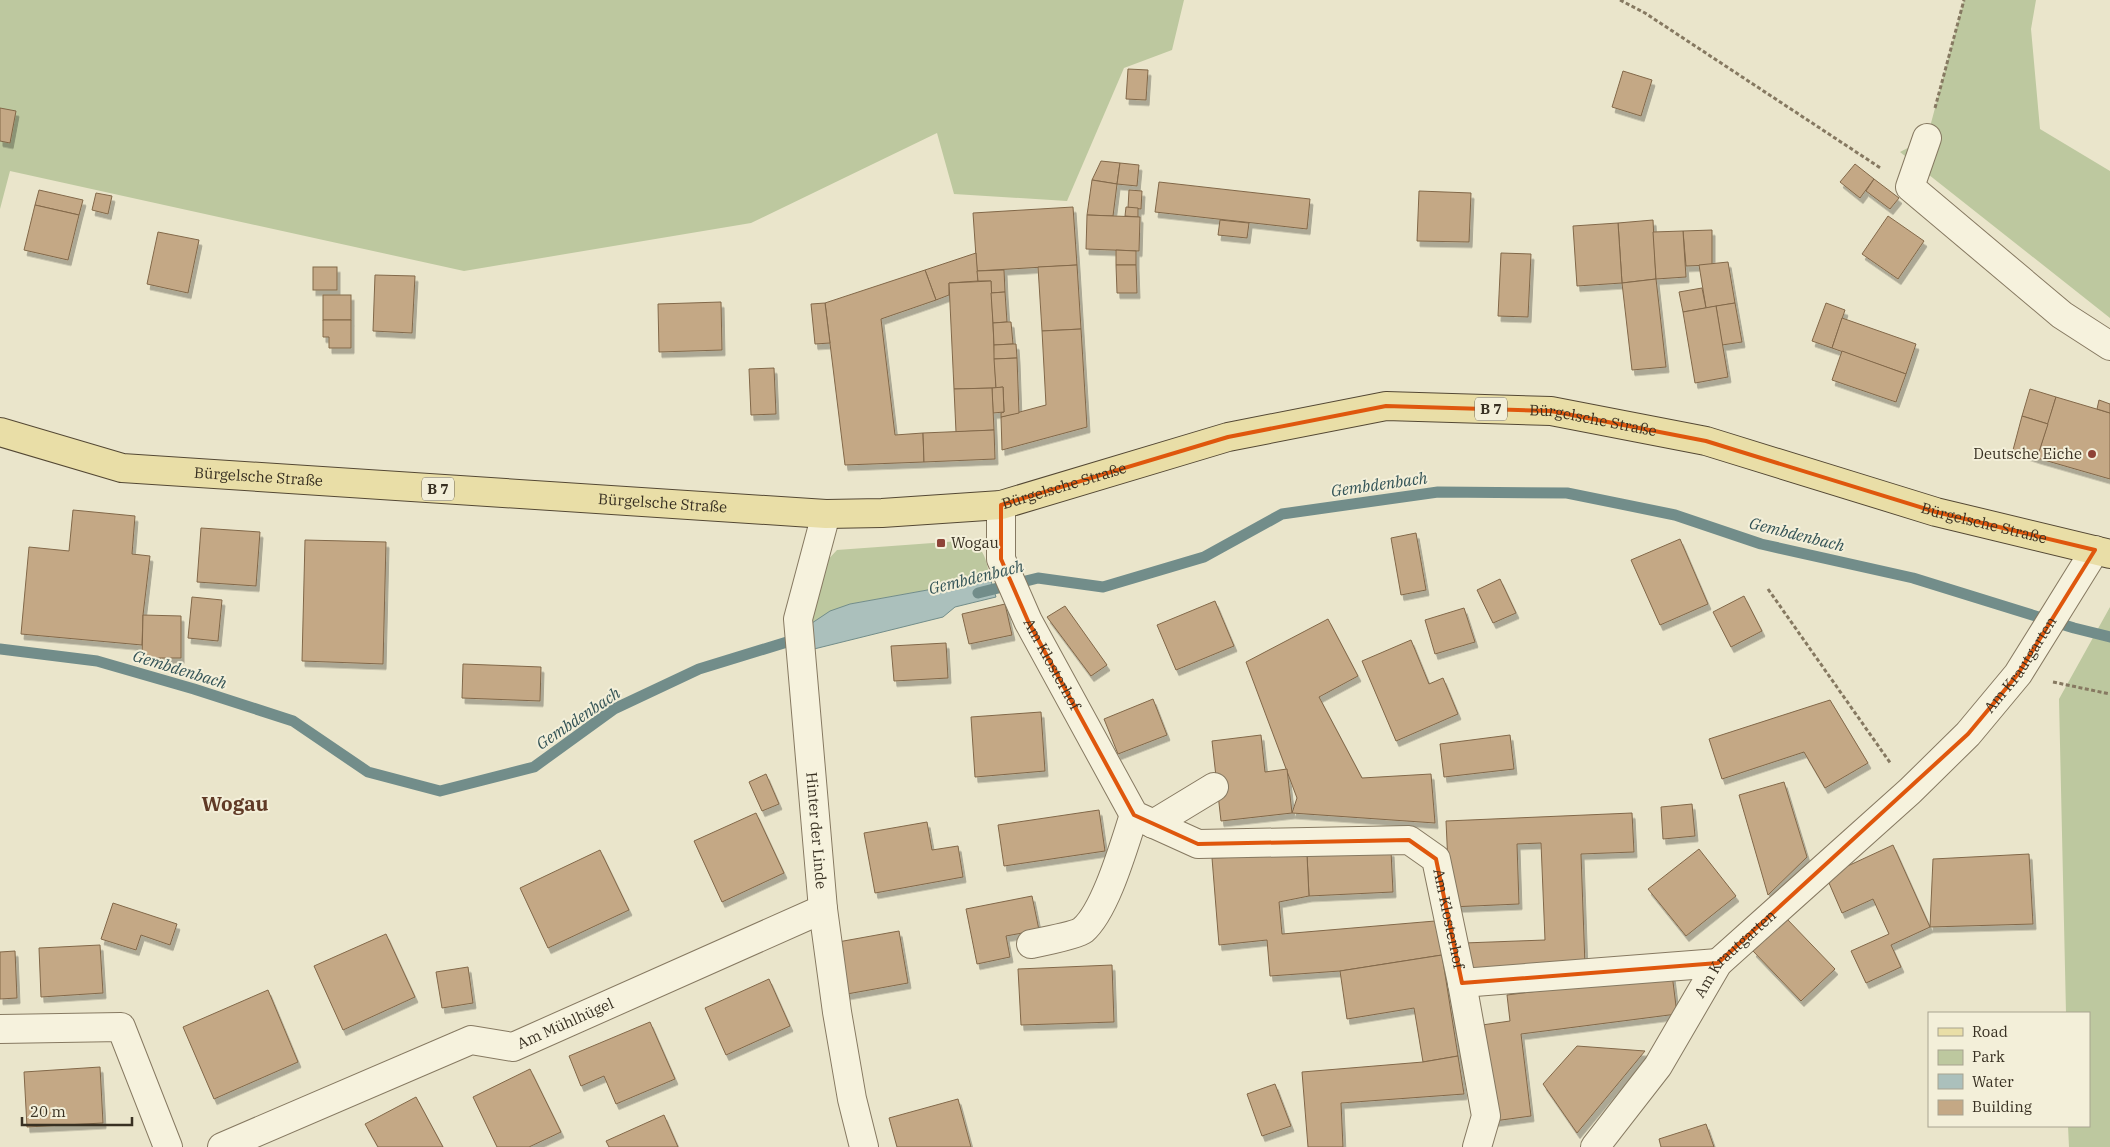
<svg xmlns="http://www.w3.org/2000/svg" width="2110" height="1147" viewBox="0 0 2110 1147" font-family="'IBM Plex Serif',serif">
	<defs>
		<filter id="shadow"><feDropShadow dx="3" dy="5.5" stdDeviation="0" flood-color="#0004"/></filter>
	</defs>
	<rect width="100%" height="100%" fill="#eae5cb"/>
	<!-- green -->
	<g fill="#bdc89f">
		<path d="M0,0H1184L1172,50L1124,68L1067,201L954,194L937,133L751,223L464,271L10,171L0,209Z"/>
		<path d="M1964,0H2036L2031,29L2040,129L2110,171V318L1900,152L1927,138Z"/>
		<path d="M960,541C986,544 985,558 991,581L955,585L850,604L809,625L823,565L837,550Z"/>
		<path d="M2110,607V1147H2069L2068,1126H2089V1013H2066L2059,699Z"/>
	</g>
	<!-- water -->
	<path fill="#abc0bc" stroke="#728d8a" d="M991,581L996,597L955,607L943,617L810,650L809,625L830,611L850,604L955,585Z"/>
	<g fill="none" stroke-linecap="round" stroke-linejoin="round">
		<!-- stream -->
		<g stroke="#728d8a" stroke-width="11">
			<path d="M978,593L1038,578L1103,587L1204,557L1282,514L1438,492L1567,493L1675,515L1761,544L1913,578L2074,628L2110,637"/>
			<path d="M0,649L97,661L194,689L293,721L368,772L440,791L534,767L614,709L699,669L800,638"/>
		</g>
	</g>
	<!-- building -->
	<g fill="#c4a885" stroke="#826849" filter="url(#shadow)">
		<path d="M1128,69L1148,70L1146,100L1126,99Z"/>
		<path d="M1623,71L1652,80L1641,116L1612,107Z"/>
		<path d="M0,108L16,111L10,143L0,141Z"/>
		<path d="M1101,161L1120,163L1117,184L1092,180Z"/>
		<path d="M1120,163L1139,165L1137,186L1117,184Z"/>
		<path d="M1855,164L1874,179L1860,198L1840,182Z"/>
		<path d="M1874,179L1899,198L1890,209L1866,191Z"/>
		<path d="M1092,180L1117,184L1113,216L1087,215Z"/>
		<path d="M1159,182L1310,199L1307,229L1155,212Z"/>
		<path d="M39,190L83,200L79,215L35,205Z"/>
		<path d="M1129,190L1142,191L1141,209L1128,208Z"/>
		<path d="M1419,191L1471,193L1469,242L1417,241Z"/>
		<path d="M96,193L112,196L108,214L92,210Z"/>
		<path d="M35,205L79,215L68,260L24,250Z"/>
		<path d="M1073,207L1077,265L977,271L973,213Z"/>
		<path d="M1126,207L1138,208V217L1125,216Z"/>
		<path d="M1087,215L1140,217L1139,251L1086,249Z"/>
		<path d="M1888,216L1924,241L1898,279L1862,254Z"/>
		<path d="M1220,220L1249,223L1247,238L1218,235Z"/>
		<path d="M1653,220L1656,279L1622,283L1618,223Z"/>
		<path d="M1618,223L1622,283L1577,286L1573,226Z"/>
		<path d="M1712,230V265L1686,266L1683,231Z"/>
		<path d="M1683,231L1686,277L1656,279L1653,232Z"/>
		<path d="M158,232L199,240L188,293L147,284Z"/>
		<path d="M1116,250L1136,251V265H1116Z"/>
		<path d="M976,253L978,281L949,283V295L936,300L925,270Z"/>
		<path d="M1501,253L1531,254L1528,317L1498,316Z"/>
		<path d="M1728,262L1735,303L1706,308L1699,265Z"/>
		<path d="M1077,265L1081,329L1042,331L1038,267Z"/>
		<path d="M1116,265H1136L1137,293H1117Z"/>
		<rect x="313" y="267" width="24" height="23"/>
		<path d="M925,270L936,300L881,319L895,435L923,433L924,462L845,465L825,303Z"/>
		<path d="M1004,270L1005,292L991,293V281H978L977,271Z"/>
		<path d="M375,275L415,276L412,333L373,331Z"/>
		<path d="M1656,279L1666,367L1632,370L1622,283Z"/>
		<path d="M991,281L996,388L954,389L949,283Z"/>
		<path d="M1702,288L1706,308L1683,312L1679,292Z"/>
		<path d="M1005,292L1007,322L993,323L991,293Z"/>
		<rect x="323" y="295" width="28" height="25"/>
		<path d="M721,302L722,350L659,352L658,304Z"/>
		<path d="M825,303L830,343L815,344L811,304Z"/>
		<path d="M1735,303L1742,342L1722,345L1716,306Z"/>
		<path d="M1826,303L1845,310L1832,348L1812,341Z"/>
		<path d="M1716,306L1728,377L1695,383L1683,312Z"/>
		<path d="M1842,318L1916,344L1906,374L1832,348Z"/>
		<path d="M323,320H351V348H329V337H323Z"/>
		<path d="M1007,322H1011L1013,344L994,345L993,323Z"/>
		<path d="M1081,329L1087,427L1002,450L1001,417L1046,405L1042,331Z"/>
		<path d="M1013,344H1016L1017,358L994,359V345Z"/>
		<path d="M1842,351L1906,374L1896,402L1832,380Z"/>
		<path d="M1017,358L1019,413L1001,417V413L1004,412L1003,387L996,388L994,359Z"/>
		<path d="M774,368L776,414L751,415L749,369Z"/>
		<path d="M1003,387L1004,412L993,413L992,388Z"/>
		<path d="M992,388L994,430L956,432L954,389Z"/>
		<path d="M2030,389L2056,397L2048,424L2022,416Z"/>
		<path d="M2056,397L2110,413V479L2037,458Z"/>
		<path d="M2099,400L2110,404V413L2097,409Z"/>
		<path d="M2022,416L2048,424L2037,458L2013,450Z"/>
		<path d="M994,430L995,459L924,462L923,433Z"/>
		<path d="M73,510L135,516L132,554L150,556L143,615L142,645L21,634L29,547L69,551Z"/>
		<path d="M201,528L260,532L256,586L197,582Z"/>
		<path d="M1416,533L1426,590L1401,595L1391,538Z"/>
		<path d="M1680,539L1708,604L1660,625L1631,560Z"/>
		<path d="M305,540L386,542L383,664L302,661Z"/>
		<path d="M1500,579L1516,613L1493,623L1477,590Z"/>
		<path d="M1744,596L1762,631L1731,647L1713,612Z"/>
		<path d="M192,597L222,600L218,641L188,638Z"/>
		<path d="M1215,601L1234,646L1176,670L1157,625Z"/>
		<path d="M1005,604L1012,635L969,644L962,614Z"/>
		<path d="M1065,606L1107,665L1091,676L1047,617Z"/>
		<path d="M1464,608L1475,642L1435,654L1425,620Z"/>
		<path d="M143,615L181,616V658H142Z"/>
		<path d="M1328,619L1358,676L1319,697L1362,778L1431,774L1435,823L1292,813L1297,798L1246,662Z"/>
		<path d="M1411,640L1429,684L1443,678L1458,714L1396,741L1362,661Z"/>
		<path d="M946,643L948,678L894,681L891,646Z"/>
		<path d="M463,664L541,667L540,701L462,698Z"/>
		<path d="M1153,699L1167,735L1118,754L1104,719Z"/>
		<path d="M1830,700L1868,763L1825,788L1804,752L1722,779L1709,739Z"/>
		<path d="M1041,712L1045,771L975,777L971,717Z"/>
		<path d="M1261,735L1265,772L1287,769L1292,813L1221,821L1212,741Z"/>
		<path d="M1510,735L1514,769L1444,777L1440,744Z"/>
		<path d="M766,774L779,804L762,811L749,782Z"/>
		<path d="M1784,782L1807,857L1768,895L1739,795Z"/>
		<path d="M1692,804L1695,836L1663,839L1661,807Z"/>
		<path d="M1099,810L1105,851L1004,866L998,825Z"/>
		<path d="M756,813L784,873L722,902L694,841Z"/>
		<path d="M1632,813L1634,852L1581,854L1585,966L1465,971L1464,943L1545,940L1541,843L1517,844L1519,904L1450,907L1446,821Z"/>
		<path d="M927,822L932,850L958,846L963,877L875,893L864,833Z"/>
		<path d="M1893,845L1930,927L1891,945L1901,967L1866,983L1851,951L1889,934L1873,899L1842,913L1826,876Z"/>
		<path d="M1699,849L1736,896L1686,936L1648,889Z"/>
		<path d="M600,850L629,910L548,948L520,888Z"/>
		<path d="M1391,851L1393,892L1309,896L1307,855Z"/>
		<path d="M2029,854L2033,924L1930,927L1933,859Z"/>
		<path d="M1307,855L1309,896L1279,902L1282,934L1435,921L1442,955L1340,971L1270,976L1267,940L1219,945L1212,858Z"/>
		<path d="M1032,896L1039,930L1006,936L1010,957L977,964L966,909Z"/>
		<path d="M113,903L177,924L170,945L141,935L136,950L101,939Z"/>
		<path d="M1787,919L1835,969L1801,1001L1753,951Z"/>
		<path d="M899,931L908,983L847,994L838,942Z"/>
		<path d="M386,934L415,997L343,1030L314,966Z"/>
		<path d="M100,945L103,993L41,997L39,948Z"/>
		<path d="M15,951L17,998L0,999V952Z"/>
		<path d="M1442,955L1458,1056L1423,1062L1414,1008L1347,1019L1340,971Z"/>
		<path d="M1112,965L1114,1022L1021,1025L1018,969Z"/>
		<path d="M468,967L473,1003L442,1008L436,972Z"/>
		<path d="M1672,974L1677,1014L1521,1034L1531,1116L1494,1121L1482,1025L1510,1021L1507,995Z"/>
		<path d="M769,979L790,1026L726,1055L705,1008Z"/>
		<path d="M268,990L298,1062L214,1099L183,1027Z"/>
		<path d="M650,1022L675,1079L616,1104L604,1076L581,1086L569,1056Z"/>
		<path d="M1577,1046L1645,1051L1577,1133L1543,1084Z"/>
		<path d="M1458,1056L1464,1094L1341,1103L1343,1147H1308L1302,1072L1423,1062Z"/>
		<path d="M100,1067L103,1123L27,1127L24,1072Z"/>
		<path d="M530,1069L561,1132L529,1147H497L473,1097Z"/>
		<path d="M1275,1084L1291,1126L1262,1136L1247,1094Z"/>
		<path d="M416,1097L443,1147H378L365,1124Z"/>
		<path d="M958,1099L971,1147H897L889,1118Z"/>
		<path d="M664,1115L678,1147H609L606,1141Z"/>
		<path d="M1706,1124L1714,1147H1661L1659,1139Z"/>
	</g>
	<g fill="none" stroke-linecap="round" stroke-linejoin="round">
		<defs>
			<g id="minor">
				<path d="M1927,138L1910,187L2062,315L2110,346"/>
				<path id="s1" d="M1001,505V559L1028,621L1134,815L1198,844L1409,840L1436,859L1462,983L1486,1116L1477,1147"/>
				<path id="s2" d="M826,514L798,619L823,909L837,1012L852,1099L864,1147"/>
				<path d="M1153,824L1214,787"/>
				<path d="M1031,944C1041,942 1077,935 1083,930C1106,910 1124,845 1134,815"/>
				<path d="M1462,983L1718,963"/>
				<path d="M0,1029L121,1027L168,1147"/>
				<path id="s3" d="M222,1147L471,1040L513,1047L823,909"/>
				<path id="s4" d="M1595,1147L1658,1066L1718,963L1910,791L1968,734L2018,674L2095,550"/>
			</g>
			<g id="major">
				<path id="s5" d="M0,432L122,468L826,514L882,513L1001,505L1228,437L1386,406L1551,411L1706,441L1936,512L2110,554"/>
			</g>
		</defs>
		<!-- minor casing -->
		<use href="#minor" stroke="#867961" stroke-width="30"/>
		<!-- major casing -->
		<use href="#major" stroke="#544834" stroke-width="30"/>
		<!-- path -->
		<g stroke="#867961" stroke-width="3" stroke-dasharray="4 2.5" stroke-linecap="butt">
			<path d="M1620,0L1645,13L1882,169"/>
			<path d="M1935,108L1964,0"/>
			<path d="M1768,589L1891,764"/>
			<path d="M2053,682L2110,694"/>
		</g>
		<!-- minor -->
		<use href="#minor" stroke="#f6f2dd" stroke-width="28"/>
		<!-- major -->
		<use href="#major" stroke="#e9dea7" stroke-width="28"/>
	</g>
	<!-- marked area -->
	<path fill="none" stroke="#df570d" stroke-width="4" stroke-linejoin="round" d="M1386,406L1551,411L1706,441L1936,512L2095,550L2018,674L1968,734L1718,963L1462,983L1436,859L1409,840L1198,844L1134,815L1028,621L1001,559V505L1228,437Z"/>
	<!-- markers -->
	<g fill="#8e4337" stroke="#f3efd9" stroke-width="2">
		<circle cx="2092" cy="454" r="5"/>
		<rect x="936" y="538" width="10" height="10" rx="2.5"/>
	</g>
	<g text-anchor="middle" stroke-width="4" stroke-linejoin="round" paint-order="stroke">
		<!-- shield labels -->
		<g fill="#f3efd9" stroke="#706959" stroke-width="1">
			<rect x="1475" y="397.5" width="32" height="23" rx="4"/>
			<rect x="422" y="477.5" width="32" height="23" rx="4"/>
		</g>
		<g font-size="14" font-weight="bold" fill="#383022">
			<text x="1491" y="414">B 7</text>
			<text x="438" y="494">B 7</text>
		</g>
		<!-- street labels -->
		<g font-size="15" fill="#383022" stroke="#f3efd9">
			<text dy="5" stroke="none"><textPath href="#s5" startOffset="1614">Bürgelsche Straße</textPath></text>
			<text dy="5" stroke="none"><textPath href="#s5" startOffset="264">Bürgelsche Straße</textPath></text>
			<text dy="5" stroke="none"><textPath href="#s5" startOffset="1074">Bürgelsche Straße</textPath></text>
			<text dy="5" stroke="none"><textPath href="#s5" startOffset="669">Bürgelsche Straße</textPath></text>
			<text dy="5" stroke="none"><textPath href="#s5" startOffset="2019">Bürgelsche Straße</textPath></text>
			<text dy="5" stroke="none"><textPath href="#s1" startOffset="171">Am Klosterhof</textPath></text>
			<text dy="5" stroke="none"><textPath href="#s4" startOffset="648">Am Krautgarten</textPath></text>
			<text dy="5" stroke="none"><textPath href="#s2" startOffset="321">Hinter der Linde</textPath></text>
			<text dy="5" stroke="none"><textPath href="#s1" startOffset="718">Am Klosterhof</textPath></text>
			<text dy="5" stroke="none"><textPath href="#s4" startOffset="240">Am Krautgarten</textPath></text>
			<text dy="5" stroke="none"><textPath href="#s3" startOffset="371">Am Mühlhügel</textPath></text>
		</g>
		<!-- poi labels -->
		<g font-size="15" fill="#383022" stroke="#f3efd9" text-anchor="end">
			<text x="2082" y="459">Deutsche Eiche</text>
			<text x="951" y="548" text-anchor="start">Wogau</text>
		</g>
		<!-- water labels -->
		<g font-size="16" font-style="italic" fill="#335356" stroke="#f3efd9">
			<text transform="translate(1379 484) rotate(-8)" y="6">Gembdenbach</text>
			<text transform="translate(1797 534) rotate(14)" y="6">Gembdenbach</text>
			<text transform="translate(976 577) rotate(-14)" y="6">Gembdenbach</text>
			<text transform="translate(180 669) rotate(17)" y="6">Gembdenbach</text>
			<text transform="translate(578 718) rotate(-34)" y="6">Gembdenbach</text>
		</g>
		<!-- district labels -->
		<g font-size="20" font-weight="bold" fill="#603a26" stroke="#f3efd9">
			<text x="235" y="811">Wogau</text>
		</g>
	</g>
	<!-- legend -->
	<rect x="1928" y="1012" width="162" height="115" fill="#f3efd9" stroke="#a8a390"/>
	<rect x="1938" y="1028" width="25" height="8" fill="#e9dea7" stroke="#a8a390"/>
	<text x="1972" y="1037" font-size="15" fill="#383022">Road</text>
	<rect x="1938" y="1050" width="25" height="15" fill="#bdc89f" stroke="#a8a390"/>
	<text x="1972" y="1062" font-size="15" fill="#383022">Park</text>
	<rect x="1938" y="1074" width="25" height="15" fill="#abc0bc" stroke="#a8a390"/>
	<text x="1972" y="1087" font-size="15" fill="#383022">Water</text>
	<rect x="1938" y="1100" width="25" height="15" fill="#c4a885" stroke="#a8a390"/>
	<text x="1972" y="1112" font-size="15" fill="#383022">Building</text>
	<!-- scale -->
	<path d="M22 1117v8h110v-8" fill="none" stroke="#383022" stroke-width="2.5"/>
	<text x="30" y="1117" font-size="15" fill="#383022" stroke="#f3efd9" stroke-width="4" paint-order="stroke">20 m</text>
</svg>
